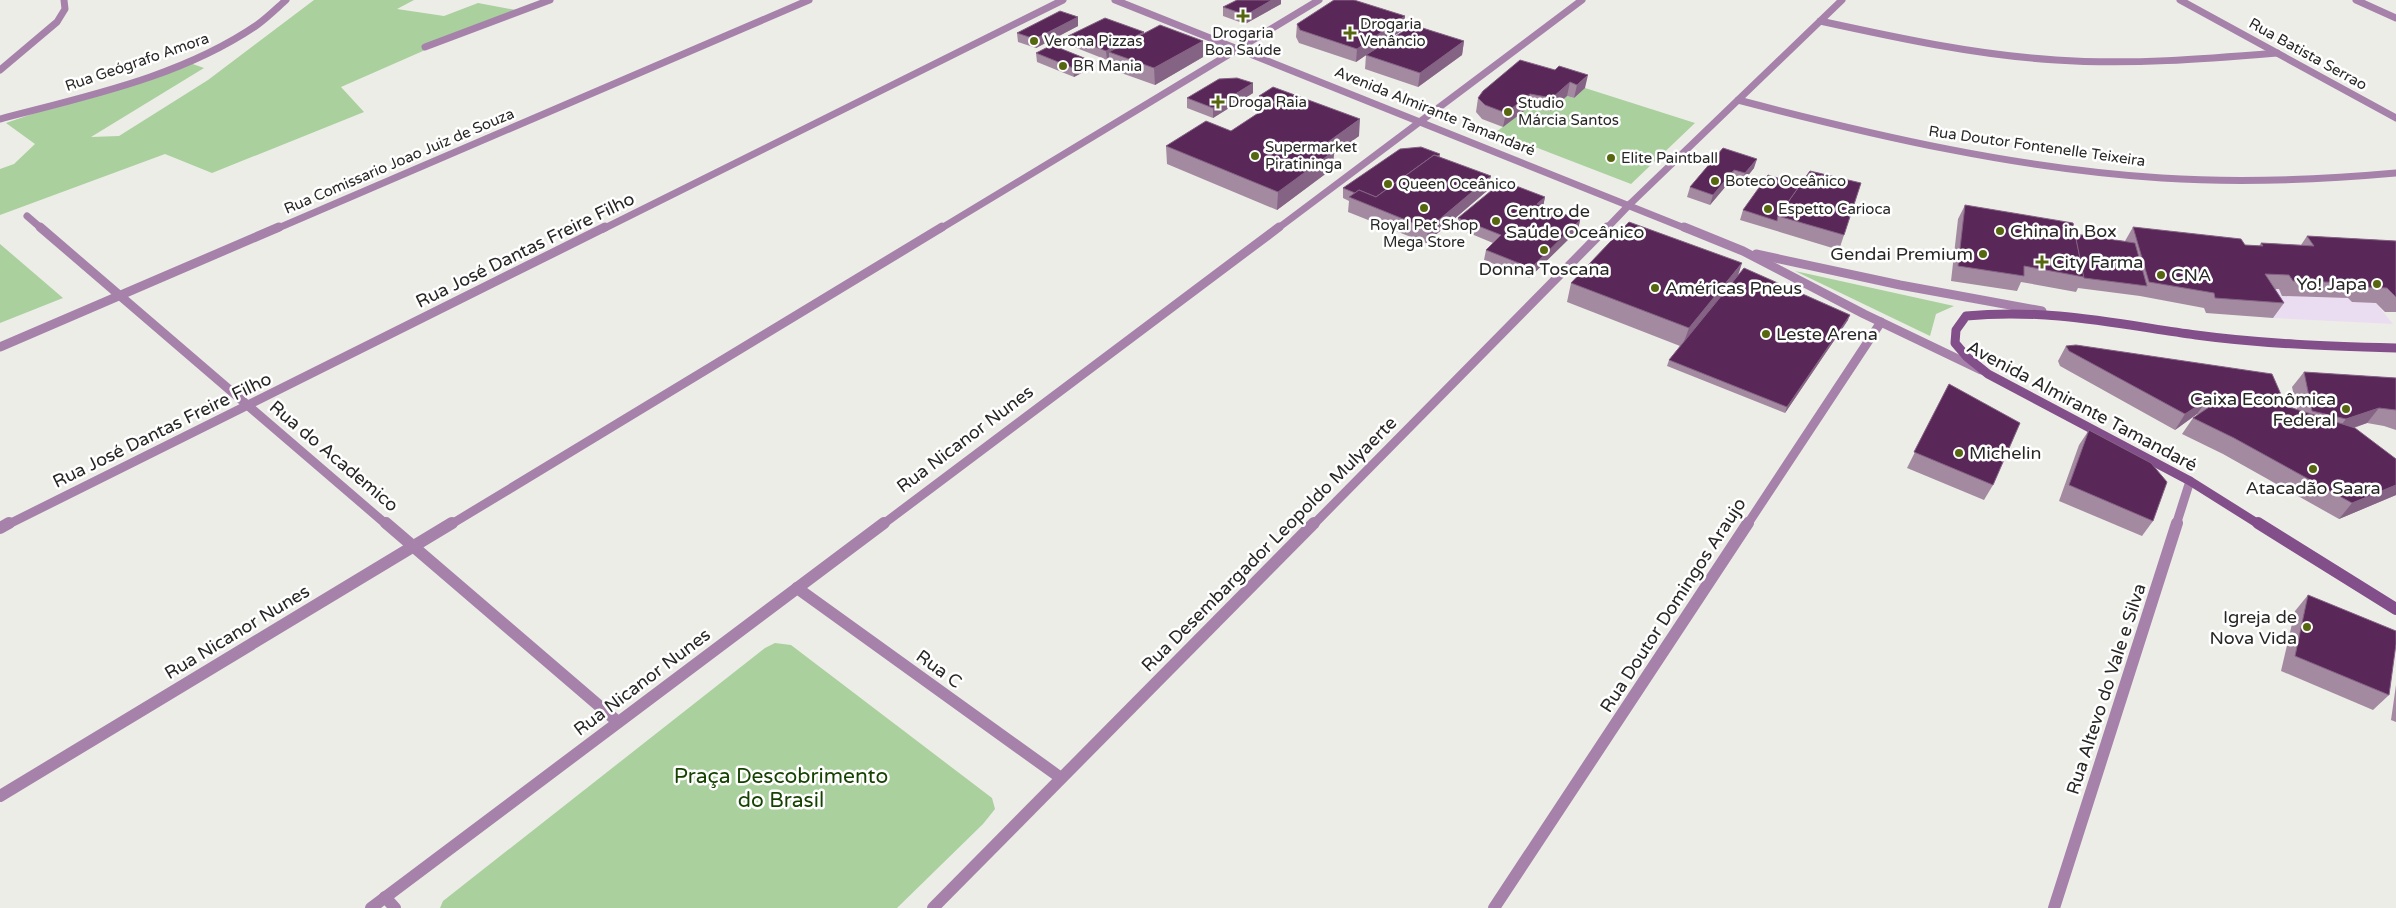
<svg xmlns="http://www.w3.org/2000/svg" width="2396" height="908" viewBox="0 0 2396 908" font-family="'Varela Round',sans-serif">
	<rect width="100%" height="100%" fill="#edede8"/>
	<!-- medical -->
	<path fill="#ebddf1" d="M2253,261L2376,303L2393,324L2273,318Z"/>
	<!-- green -->
	<g fill="#a9d09d">
		<path d="M314,0H414L397,9L444,16L478,3L516,10L341,87L364,112L212,173L165,154L0,215V169L14,164L35,144L6,123L119,84L190,63L204,68L91,137L119,136L208,80Z"/>
		<path d="M1585,88L1695,123L1631,184L1496,132L1528,108L1550,111L1567,96L1574,98Z"/>
		<path d="M0,244L63,298L0,323Z"/>
		<path d="M1795,271L1954,306L1936,314L1930,336Z"/>
		<path d="M775,643L791,645L992,798L995,809L983,824L897,908H440L443,901L765,648Z"/>
	</g>
	<g fill="none" stroke-linecap="round" stroke-linejoin="round">
		<!-- minor-far2 -->
		<g stroke="#a682ab" stroke-width="7">
			<path d="M2180,0L2396,118"/>
			<path d="M2356,0L2396,18"/>
			<path d="M1820,21C1898,38 1976,55 2056,60C2130,65 2204,59 2277,53"/>
			<path d="M425,47L550,0"/>
			<path d="M0,70L57,22L65,9L64,0"/>
			<path d="M1738,100C1876,136 2019,169 2162,178C2240,183 2318,180 2396,173"/>
			<path d="M0,119C87,96 181,77 257,25C267,18 277,8 286,0"/>
			<path d="M1630,204L1842,0"/>
			<path d="M27,216L42,229"/>
			<path d="M276,229L809,0"/>
			<path d="M603,229L1063,0"/>
			<path d="M940,229L1319,0"/>
			<path d="M1277,229L1582,0"/>
		</g>
		<!-- minor-far1 -->
		<g stroke="#a682ab" stroke-width="9">
			<path d="M40,227L387,525"/>
			<path d="M0,347L279,227"/>
			<path d="M7,525L605,227"/>
			<path d="M450,525L942,227"/>
			<path d="M882,525L1279,227"/>
			<path d="M1747,525L1881,322"/>
			<path d="M2176,525L2190,481"/>
		</g>
		<!-- minor -->
		<g stroke="#a682ab" stroke-width="12">
			<path d="M386,523L618,722"/>
			<path d="M0,528L9,523"/>
			<path d="M797,588L1061,778"/>
			<path d="M0,796L452,523"/>
			<path d="M385,897L395,908"/>
			<path d="M371,908L884,523"/>
			<path d="M1494,908L1748,523"/>
			<path d="M2054,908L2177,523"/>
		</g>
		<!-- tertiary-far2 -->
		<g stroke="#a682ab" stroke-width="7">
			<path d="M1115,0L1687,229"/>
			<path d="M1606,229L1630,204"/>
		</g>
		<!-- tertiary-far1 -->
		<g stroke="#a682ab" stroke-width="9">
			<path d="M1684,227L1743,251L1864,314L1981,370"/>
			<path d="M1756,254L1900,285L2042,311"/>
			<path d="M1313,525L1607,227"/>
		</g>
		<!-- tertiary -->
		<path stroke="#a682ab" stroke-width="12" d="M933,908L1314,523"/>
		<!-- secondary-far1 -->
		<path stroke="#834f8a" stroke-width="9" d="M2260,525L2190,481L1988,374L1967,357L1955,343L1956,330L1966,316C2046,308 2117,324 2196,335C2262,344 2329,346 2396,348"/>
		<!-- secondary -->
		<path stroke="#834f8a" stroke-width="12" d="M2258,523L2396,609"/>
	</g>
	<!-- wall -->
	<g fill="#a38aa0">
		<path d="M1281,4L1245,24L1223,16V7Z"/>
		<path d="M1405,16L1404,29L1356,62L1299,43L1296,37L1297,24Z"/>
		<path d="M1078,17V26L1036,48L1018,42L1017,33Z"/>
		<path d="M1144,34L1203,41V57L1155,85L1110,69L1109,59L1107,60L1069,45L1068,36Z"/>
		<path d="M1464,41L1462,55L1418,87L1365,69L1366,55Z"/>
		<path d="M1036,53L1089,69L1074,77L1037,62Z"/>
		<path d="M1555,70L1585,88L1574,98L1567,96L1550,111L1528,108L1503,127L1482,119L1476,112L1478,98Z"/>
		<path d="M1253,83V93L1213,118L1187,108V98Z"/>
		<path d="M1273,87L1359,136L1334,154L1332,169L1277,210L1167,164L1166,146L1231,131L1259,113V96Z"/>
		<path d="M1723,148L1754,168L1742,183L1731,180L1710,205L1687,197L1690,187Z"/>
		<path d="M1440,154V157L1488,190L1426,243L1348,212L1349,201L1343,198V188Z"/>
		<path d="M1787,181L1786,184L1798,188L1844,235L1839,250L1740,220L1743,210Z"/>
		<path d="M1545,197L1543,206L1580,220L1578,230L1529,278L1484,260L1486,250L1493,243L1457,228L1458,218Z"/>
		<path d="M1965,205L2075,234L2125,241L2133,227L2245,245L2259,246L2261,243L2301,245L2307,236L2396,241V312H2385L2376,303L2352,302L2348,298L2282,296L2279,289H2275L2284,303L2273,318L2206,313L2204,308L2140,296L2078,288L2076,292L2021,282L2017,291L1951,281L1958,219Z"/>
		<path d="M1738,275L1848,320L1785,413L1667,366L1669,360L1680,346L1567,302L1571,283Z"/>
		<path d="M2066,346L2297,409L2292,387L2304,372L2396,378V430L2384,426L2367,423L2354,428L2396,459V495L2339,519L2223,454L2182,434L2193,418L2198,415L2197,414L2175,430L2060,366L2058,361Z"/>
		<path d="M1949,384L1993,485L1984,500L1907,468Z"/>
		<path d="M2089,430L2153,521L2142,536L2059,501L2079,445Z"/>
		<path d="M2308,595L2389,695L2373,710L2281,671L2295,611Z"/>
		<path d="M2396,685V722L2391,720Z"/>
	</g>
	<!-- shaded-wall -->
	<g fill="#856384">
		<path d="M1272,0H1281V4L1245,24L1246,15Z"/>
		<path d="M1405,16L1404,29L1356,62L1357,49Z"/>
		<path d="M1078,17V26L1036,48L1035,39Z"/>
		<path d="M1144,32V41L1109,52V59L1107,60L1106,51Z"/>
		<path d="M1203,41V57L1155,85L1154,68Z"/>
		<path d="M1464,41L1462,55L1418,87L1420,73Z"/>
		<path d="M1089,60V69L1074,77L1073,68Z"/>
		<path d="M1588,75L1585,88L1574,98L1577,85Z"/>
		<path d="M1570,82L1567,96L1550,111L1552,98Z"/>
		<path d="M1253,83V93L1213,118V108Z"/>
		<path d="M1530,94L1528,108L1503,127L1506,113Z"/>
		<path d="M1360,119L1359,136L1334,154L1332,169L1277,210L1278,192L1321,147Z"/>
		<path d="M1757,159L1754,168L1742,183L1745,173Z"/>
		<path d="M1734,170L1731,180L1710,205L1713,195Z"/>
		<path d="M1491,176L1488,190L1426,243L1428,229Z"/>
		<path d="M1545,197L1543,207L1537,204Z"/>
		<path d="M1580,220L1578,230L1529,278L1531,268Z"/>
		<path d="M1742,263L1736,282L1682,347L1689,328Z"/>
		<path d="M1850,315L1848,320L1785,413L1787,407Z"/>
		<path d="M2208,399L2197,414L2175,430L2185,414Z"/>
		<path d="M2379,408L2367,423L2334,434L2346,419Z"/>
		<path d="M2396,485V495L2339,519L2352,503Z"/>
	</g>
	<!-- building -->
	<g fill="#592859" stroke="#856384">
		<path d="M1237,0H1272L1246,15L1223,7Z"/>
		<path d="M1334,0H1354L1405,16L1357,49L1300,30L1297,24Z"/>
		<path d="M1060,11L1078,17L1035,39L1017,33Z"/>
		<path d="M1105,18L1144,32L1106,51L1068,36Z"/>
		<path d="M1160,25L1203,41L1154,68L1109,52Z"/>
		<path d="M1413,25L1464,41L1420,73L1366,55Z"/>
		<path d="M1052,45L1089,60L1073,68L1036,53Z"/>
		<path d="M1520,60L1555,70L1559,66L1588,75L1577,85L1570,82L1552,98L1530,94L1506,113L1485,105L1478,98L1483,91Z"/>
		<path d="M1237,78L1253,83L1213,108L1187,98L1219,79Z"/>
		<path d="M1273,87L1360,119L1321,147L1334,151L1278,192L1166,146L1206,121L1231,131L1275,102L1259,96Z"/>
		<path d="M1421,147L1440,154L1438,156L1434,155L1376,197L1359,190L1355,193L1343,188L1400,149Z"/>
		<path d="M1723,148L1757,159L1745,173L1734,170L1713,195L1690,187Z"/>
		<path d="M1434,155L1491,176L1428,229L1349,197L1359,190L1376,197Z"/>
		<path d="M1810,171L1861,183L1844,235L1778,216Z"/>
		<path d="M1768,175L1787,181L1785,184L1798,188L1778,216L1777,221L1743,210Z"/>
		<path d="M1503,181L1545,197L1537,204L1580,220L1531,268L1486,250L1501,235L1458,218Z"/>
		<path d="M1965,205L2073,223L2084,277L2024,266V276L1958,266Z"/>
		<path d="M1629,222L1742,263L1689,328L1571,283Z"/>
		<path d="M2133,227L2241,239L2245,245L2263,246L2261,243L2314,246L2307,236L2396,241V297L2387,288L2363,287L2359,283L2293,281L2289,275L2265,274L2284,303L2215,298L2214,293L2149,282Z"/>
		<path d="M2075,234L2135,243L2147,286L2084,278Z"/>
		<path d="M1744,268L1850,315L1787,407L1669,360Z"/>
		<path d="M2076,345L2272,374L2286,406L2355,428L2396,459V485L2352,503L2234,438L2193,418L2215,403L2208,399L2185,414L2069,351L2066,346Z"/>
		<path d="M2304,372L2396,378V410L2379,408L2346,419L2312,411Z"/>
		<path d="M1949,384L2020,423L1993,485L1914,452Z"/>
		<path d="M2089,430L2151,463L2167,482L2153,521L2069,485Z"/>
		<path d="M2308,595L2396,631V644L2389,695L2295,656Z"/>
	</g>
	<!-- markers -->
	<g fill="#566710" stroke="#fff" stroke-width="2">
		<path d="M1240.5 8.5h5v5h5v5h-5v5h-5v-5h-5v-5h5z"/>
		<path d="M1347.5 25.5h5v5h5v5h-5v5h-5v-5h-5v-5h5z"/>
		<circle cx="1034" cy="41" r="5"/>
		<circle cx="1063" cy="66" r="5"/>
		<path d="M1215.5 94.5h5v5h5v5h-5v5h-5v-5h-5v-5h5z"/>
		<circle cx="1508" cy="112" r="5"/>
		<circle cx="1255" cy="156" r="5"/>
		<circle cx="1611" cy="158" r="5"/>
		<circle cx="1715" cy="181" r="5"/>
		<circle cx="1388" cy="184" r="5"/>
		<circle cx="1424" cy="208" r="5"/>
		<circle cx="1768" cy="209" r="5"/>
		<circle cx="1496" cy="221" r="5"/>
		<circle cx="2000" cy="231" r="5"/>
		<circle cx="1544" cy="250" r="5"/>
		<circle cx="1983" cy="254" r="5"/>
		<path d="M2039.5 254.5h5v5h5v5h-5v5h-5v-5h-5v-5h5z"/>
		<circle cx="2161" cy="275" r="5"/>
		<circle cx="2377" cy="284" r="5"/>
		<circle cx="1655" cy="288" r="5"/>
		<circle cx="1766" cy="334" r="5"/>
		<circle cx="2346" cy="409" r="5"/>
		<circle cx="1959" cy="453" r="5"/>
		<circle cx="2313" cy="469" r="5"/>
		<circle cx="2307" cy="627" r="5"/>
	</g>
	<g text-anchor="middle" stroke-width="5" stroke-linejoin="round" paint-order="stroke">
		<!-- far-poi labels -->
		<g font-size="15" fill="#272725" stroke="#fff" text-anchor="start">
			<text x="1360" y="29">Drogaria<tspan x="1360" dy="17">Venâncio</tspan></text>
			<text x="1243" y="38" text-anchor="middle">Drogaria<tspan x="1243" dy="17">Boa Saúde</tspan></text>
			<text x="1044" y="46">Verona Pizzas</text>
			<text x="1073" y="71">BR Mania</text>
			<text x="1228" y="107">Droga Raia</text>
			<text x="1518" y="108">Studio<tspan x="1518" dy="17">Márcia Santos</tspan></text>
			<text x="1265" y="152">Supermarket<tspan x="1265" dy="17">Piratininga</tspan></text>
			<text x="1621" y="163">Elite Paintball</text>
			<text x="1725" y="186">Boteco Oceânico</text>
			<text x="1398" y="189">Queen Oceânico</text>
			<text x="1778" y="214">Espetto Carioca</text>
			<text x="1424" y="230" text-anchor="middle">Royal Pet Shop<tspan x="1424" dy="17">Mega Store</tspan></text>
		</g>
		<!-- far-street labels -->
		<g font-size="15" fill="#272725" stroke="#fff">
			<text transform="translate(2308 54) rotate(29)" y="5">Rua Batista Serrao</text>
			<text transform="translate(137 62) rotate(-19)" y="5">Rua Geógrafo Amora</text>
			<text transform="translate(1435 111) rotate(22)" y="5">Avenida Almirante Tamandaré</text>
			<text transform="translate(2037 146) rotate(8)" y="5">Rua Doutor Fontenelle Teixeira</text>
			<text transform="translate(399 161) rotate(-23)" y="5">Rua Comissario Joao Juiz de Souza</text>
		</g>
		<!-- poi labels -->
		<g font-size="18" fill="#272725" stroke="#fff" text-anchor="start">
			<text x="1506" y="217">Centro de<tspan x="1506" dy="21">Saúde Oceânico</tspan></text>
			<text x="2010" y="237">China in Box</text>
			<text x="1973" y="260" text-anchor="end">Gendai Premium</text>
			<text x="2052" y="268">City Farma</text>
			<text x="1544" y="275" text-anchor="middle">Donna Toscana</text>
			<text x="2171" y="281">CNA</text>
			<text x="2367" y="290" text-anchor="end">Yo! Japa</text>
			<text x="1665" y="294">Américas Pneus</text>
			<text x="1776" y="340">Leste Arena</text>
			<text x="2336" y="405" text-anchor="end">Caixa Econômica<tspan x="2336" dy="21">Federal</tspan></text>
			<text x="1969" y="459">Michelin</text>
			<text x="2313" y="494" text-anchor="middle">Atacadão Saara</text>
			<text x="2297" y="623" text-anchor="end">Igreja de<tspan x="2297" dy="21">Nova Vida</tspan></text>
		</g>
		<!-- street labels -->
		<g font-size="18" fill="#272725" stroke="#fff">
			<text transform="translate(525 250) rotate(-26)" y="6">Rua José Dantas Freire Filho</text>
			<text transform="translate(2082 406) rotate(28)" y="6">Avenida Almirante Tamandaré</text>
			<text transform="translate(162 430) rotate(-26)" y="6">Rua José Dantas Freire Filho</text>
			<text transform="translate(965 439) rotate(-37)" y="6">Rua Nicanor Nunes</text>
			<text transform="translate(334 456) rotate(40)" y="6">Rua do Academico</text>
			<text transform="translate(1269 544) rotate(-45)" y="6">Rua Desembargador Leopoldo Mulyaerte</text>
			<text transform="translate(1673 605) rotate(-57)" y="6">Rua Doutor Domingos Araujo</text>
			<text transform="translate(237 632) rotate(-31)" y="6">Rua Nicanor Nunes</text>
			<text transform="translate(939 669) rotate(36)" y="6">Rua C</text>
			<text transform="translate(642 682) rotate(-37)" y="6">Rua Nicanor Nunes</text>
			<text transform="translate(2106 689) rotate(-72)" y="6">Rua Altevo do Vale e Silva</text>
		</g>
		<!-- near-park labels -->
		<g font-size="21" fill="#154201" stroke="#fff">
			<text x="781" y="783">Praça Descobrimento<tspan x="781" dy="24">do Brasil</tspan></text>
		</g>
	</g>
</svg>
